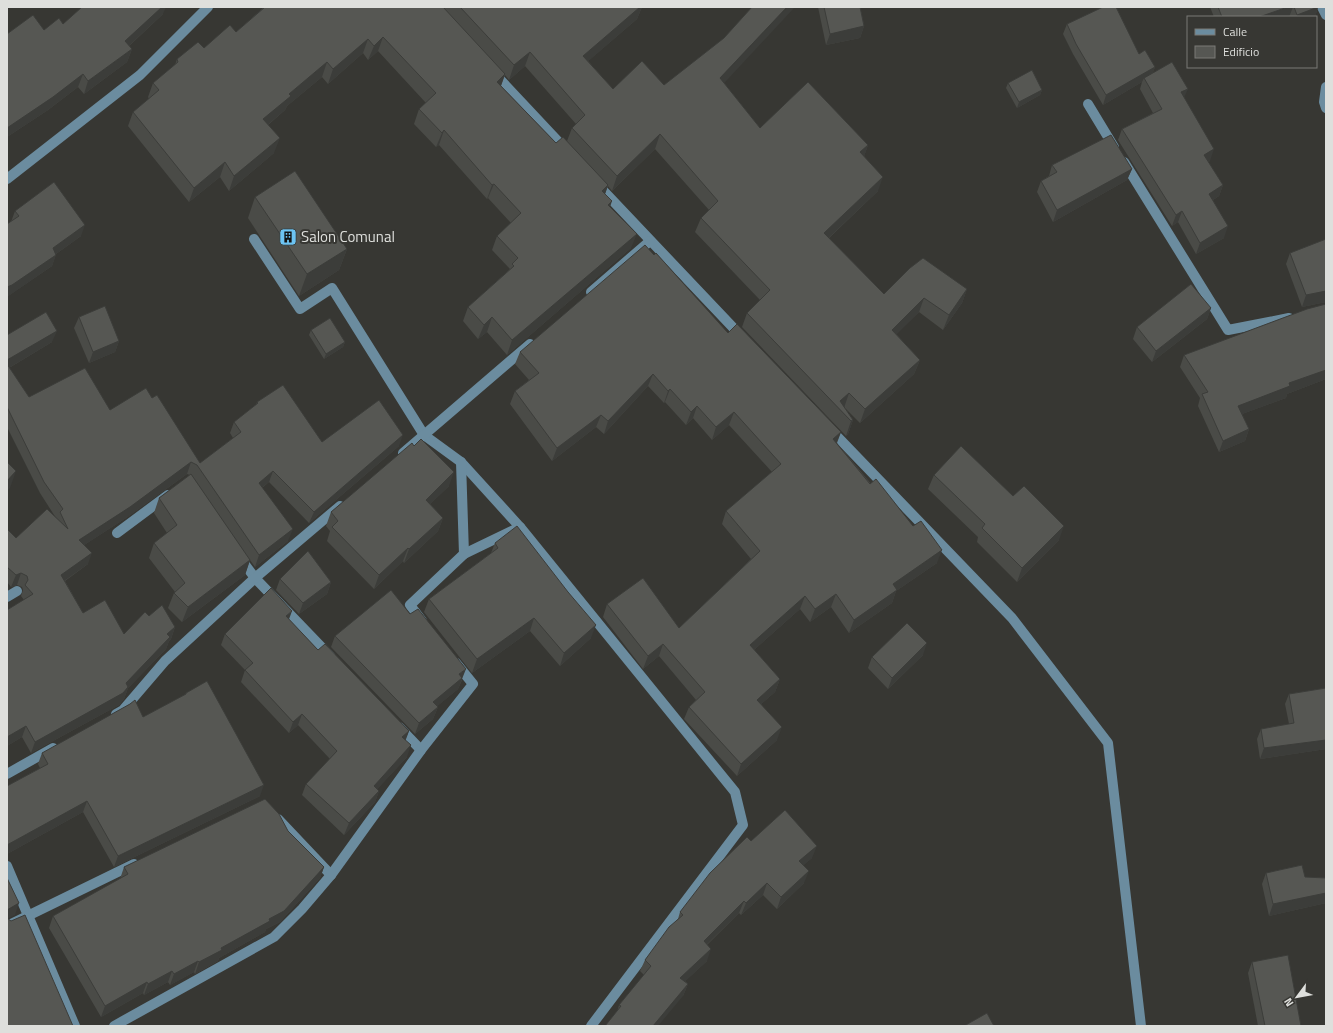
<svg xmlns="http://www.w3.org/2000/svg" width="1333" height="1033" viewBox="0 0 1333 1033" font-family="'Titillium Web',sans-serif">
	<rect width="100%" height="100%" fill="#373733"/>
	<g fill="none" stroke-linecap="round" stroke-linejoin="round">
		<!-- minor -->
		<g stroke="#6b8c9f" stroke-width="10">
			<path d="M1322,7L1326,15"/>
			<path d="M493,72L567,151"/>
			<path d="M1326,87L1324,102L1326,108"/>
			<path d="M1088,104L1114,147"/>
			<path d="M1124,162L1228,330L1289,318"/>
			<path d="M7,179L140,75L208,7"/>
			<path d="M596,183L742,337"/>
			<path d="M254,239L300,309L332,288L424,435L461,462L520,527L735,792L743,825L591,1026"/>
			<path d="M591,292L650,241"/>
			<path d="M829,428L1012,618L1108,743L1141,1026"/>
			<path d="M403,453L530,344"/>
			<path d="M461,462L464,554"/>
			<path d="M117,533L168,495"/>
			<path d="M240,558L255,578L330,656"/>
			<path d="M7,597L17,591"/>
			<path d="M422,621L410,605L464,554L520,527"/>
			<path d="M116,714L123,710L165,661L255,578L340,506"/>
			<path d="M399,727L421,750"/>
			<path d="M7,774L53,748"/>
			<path d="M278,819L331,875"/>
			<path d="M7,866L75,1026"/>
			<path d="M7,926L134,864"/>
			<path d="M114,1026L274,937L302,909L331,875L421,750L473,684L456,663"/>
		</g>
	</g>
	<!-- wall -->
	<g fill="#4a4b47" fill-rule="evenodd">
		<path d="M262,7H642L637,19L588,61L613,89L664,85L724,83L760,128L868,145L864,156L878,191L829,238L884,294L967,289L962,303L943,330L919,312L896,334L920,360L914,374L860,423L845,408L853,420L848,434L846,436L742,327L747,313L760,300L695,232L701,218L709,210L655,149L612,191L608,186L605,194L610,207L631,248L507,355L487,332L478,339L463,321L468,307L509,270L510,269L492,250L497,236L511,223L488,198L487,199L439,145L436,147L414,124L419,109L426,103L378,51L368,60L363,53L328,84L322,77L287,106L285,110L268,125L274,153L229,191L220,177L189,202L128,126L133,112L149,99L148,97L153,83L175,65L177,59L204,48L236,32L263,8ZM525,66L576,124L572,128L567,141L556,143L501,86L505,75L509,80Z"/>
		<path d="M818,7H860L864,26L860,38L826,45Z"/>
		<path d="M1210,7H1318L1315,17H1214Z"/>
		<path d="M163,14L129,46L132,49L127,62L84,94L78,87L48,110L7,137V34L44,30L63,24Z"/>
		<path d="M1067,24L1139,54L1155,67L1153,72L1184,98L1210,161L1208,162L1223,185L1219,196L1213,200L1224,238L1196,254L1178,222L1172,226L1118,140L1122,129L1153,113L1140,89L1142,82L1103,105L1073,54L1063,34Z"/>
		<path d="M1008,83L1042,90L1040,95L1017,108L1006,88Z"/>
		<path d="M1052,165L1132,169L1127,180L1053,222L1037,192L1041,181L1049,176Z"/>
		<path d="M255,197L347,249L339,270L299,296L248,218Z"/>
		<path d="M15,211L81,236L56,254L52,266L8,296L11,222Z"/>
		<path d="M1290,253L1326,302L1302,307L1286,264Z"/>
		<path d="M1326,304V379L1287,394L1286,398L1242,414L1249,429L1245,441L1219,452L1198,406L1200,398L1180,367L1184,355Z"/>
		<path d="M1211,308L1207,319L1152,362L1133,339L1137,327Z"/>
		<path d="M79,317L119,341L115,352L89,363L74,328Z"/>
		<path d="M311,330L345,342L343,347L324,359L309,335Z"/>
		<path d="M728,333L841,432L837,443L937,563L896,591L892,603L849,633L831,607L810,622L800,609L754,650L780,679L775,692L761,704L777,740L737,776L684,719L689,707L696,700L659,656L643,669L603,617L607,604L679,628L751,559L722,524L726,511L772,472L729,425L712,440L693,418L686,425L665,402L664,403L648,386L604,434L596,427L552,461L510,404L515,391L529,380L515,364L520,352Z"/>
		<path d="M7,335L52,342L9,368L29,397L110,410L152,398L200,463L233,438L230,433L234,422L256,405L257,402L322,442L399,446L309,523L269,482L262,488L288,541L255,567L250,560L245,575L182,622L168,608L174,593L175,592L149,558L154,543L167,533L154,513L159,498L190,475L187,474L126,518L84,545L88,564L65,581L83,613L124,634L149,616L175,627L171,639L169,641L166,649L128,688L124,699L119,705L31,753L22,737L7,746V610L24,600L21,596L23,590L22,587L17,585L11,587L7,582V529L16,538L56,518L40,493L7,427Z"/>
		<path d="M414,446L449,486L430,504L443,518L438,531L404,563L403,561L374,589L327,541L330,531L326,526L331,512Z"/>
		<path d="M934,475L1059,540L1017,582L977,542L978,537L928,489Z"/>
		<path d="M495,543L591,638L560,666L530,631L472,673L424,612L429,599L491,553Z"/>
		<path d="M280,579L331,582L327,594L299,614L276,590Z"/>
		<path d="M289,620L318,650L409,731L405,740L407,757L377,789L379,791L375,802L344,835L302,795L306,784L330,759L298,725L289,733L241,682L245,670L221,645L225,634Z"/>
		<path d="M335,636L462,680L458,689L437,706L438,707L433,719L415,734L331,647Z"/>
		<path d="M923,655L888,689L868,668L872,657Z"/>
		<path d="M1326,688V749L1260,759L1257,739L1261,729L1289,724L1285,704L1289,694Z"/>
		<path d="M186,693L260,796L114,867L83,812L7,854V786L40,768L38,764L42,753L143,717L185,695Z"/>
		<path d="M288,831L324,867L320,878L280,922L266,929L265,932L219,958L218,961L195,974L194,972L170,985L168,982L144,995L143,993L101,1017L49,928L53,916L120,879L124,867Z"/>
		<path d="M751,841L812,858L803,865L804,883L777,909L763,895L741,915L739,913L707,945V961L685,981L688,984L683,996L617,1012L619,1005L644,975L640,971L645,960L678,919L680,912Z"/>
		<path d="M1266,873L1305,877L1326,878V903L1269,916L1262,884Z"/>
		<path d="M1252,962L1301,1026H1258L1248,973Z"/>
	</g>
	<!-- shaded-wall -->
	<g fill="#3c3d3a">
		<path d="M161,7H166L163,14L120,54L125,41Z"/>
		<path d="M640,7H642L637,19L578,70L583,56Z"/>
		<path d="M787,7H795L715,93L720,78Z"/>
		<path d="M1288,7H1293L1289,17H1259Z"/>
		<path d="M1318,7L1315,17H1297V15Z"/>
		<path d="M864,26L860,38L826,45L830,34Z"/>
		<path d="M383,37L378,51L368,60L374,46Z"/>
		<path d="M368,39L363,53L328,84L333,69Z"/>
		<path d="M132,49L127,62L84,94L88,81Z"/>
		<path d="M530,52L525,66L509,80L514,65Z"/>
		<path d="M327,62L322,77L287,106L285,110L258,133L263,119L289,94Z"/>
		<path d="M1155,67L1151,77L1144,78L1142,82L1103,105L1106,95Z"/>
		<path d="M83,74L78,87L48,110L7,137V128Z"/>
		<path d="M505,74L500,88L497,82Z"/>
		<path d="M1188,89L1183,100L1181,92Z"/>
		<path d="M1042,90L1040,95L1017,108L1019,102Z"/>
		<path d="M444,130L439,145L436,147L442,133Z"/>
		<path d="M660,134L655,149L612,191L617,176Z"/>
		<path d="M280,138L274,153L229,191L234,176Z"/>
		<path d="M868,145L863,160L860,152Z"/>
		<path d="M1214,149L1210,161L1200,166L1204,155Z"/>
		<path d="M225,162L220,177L189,202L194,188Z"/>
		<path d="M1132,169L1127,180L1053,222L1057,210Z"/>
		<path d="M883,177L878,191L819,247L824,233Z"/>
		<path d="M494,184L488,198L487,199L492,185Z"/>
		<path d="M608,185L603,200L602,191Z"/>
		<path d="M1223,185L1219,196L1205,205L1209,194Z"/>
		<path d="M612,201L607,216L608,205Z"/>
		<path d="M1182,211L1178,222L1172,226L1176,215Z"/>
		<path d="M85,225L81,236L49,259L53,248Z"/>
		<path d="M1228,226L1224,238L1196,254L1200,243Z"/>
		<path d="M637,234L631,248L507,355L512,340Z"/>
		<path d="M347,249L339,270L299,296L307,274Z"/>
		<path d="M56,255L52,266L7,297V287Z"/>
		<path d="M967,289L962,303L943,330L949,315Z"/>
		<path d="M1326,291V302L1302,307L1306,295Z"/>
		<path d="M924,298L919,312L887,344L892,330Z"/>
		<path d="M1211,308L1207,319L1152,362L1156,351Z"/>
		<path d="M492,317L487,332L478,339L484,325Z"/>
		<path d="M57,331L52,342L7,369V360Z"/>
		<path d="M119,341L115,352L89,363L93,352Z"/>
		<path d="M345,342L343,347L324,359L326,354Z"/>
		<path d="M920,360L914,374L860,423L865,409Z"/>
		<path d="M1326,370V379L1287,394L1286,398L1234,417L1238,406L1289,383Z"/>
		<path d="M653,374L648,386L604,434L608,421Z"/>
		<path d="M670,389L665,402L664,403L668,391Z"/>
		<path d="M849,393L844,408L840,401Z"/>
		<path d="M697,406L693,418L686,425L691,412Z"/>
		<path d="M734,412L729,425L712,440L716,427Z"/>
		<path d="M601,415L596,427L552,461L557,448Z"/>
		<path d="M853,420L848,434L846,436L851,421Z"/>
		<path d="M1249,429L1245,441L1219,452L1223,441Z"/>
		<path d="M841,432L836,444L833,439Z"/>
		<path d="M403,435L399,446L309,523L314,512Z"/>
		<path d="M191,462L187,474L126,518L75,551L79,540Z"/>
		<path d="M16,471L10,488L7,491V481Z"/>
		<path d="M273,471L269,482L254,494L259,483Z"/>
		<path d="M454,472L449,486L421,513L426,500Z"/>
		<path d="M443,518L438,531L404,563L409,549Z"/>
		<path d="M1064,526L1059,540L1017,582L1022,568Z"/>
		<path d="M293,529L288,541L255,567L259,555Z"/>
		<path d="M408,548L403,561L374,589L379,575Z"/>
		<path d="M942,550L937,563L896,591L892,603L849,633L854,620L893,584Z"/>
		<path d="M92,553L88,564L57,586L61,575Z"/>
		<path d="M250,560L245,575L182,622L188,607Z"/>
		<path d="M21,573L17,585L11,587L16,575Z"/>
		<path d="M331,582L327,594L299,614L303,603Z"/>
		<path d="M836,594L831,607L810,622L815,609Z"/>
		<path d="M805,596L800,609L745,658L750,645Z"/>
		<path d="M292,611L288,622L286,616Z"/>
		<path d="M534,618L530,631L472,673L477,659Z"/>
		<path d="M596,625L591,638L560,666L564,653Z"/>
		<path d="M175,627L171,639L169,641L166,649L128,688L124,699L119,705L31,753L35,742L126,683L167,634Z"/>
		<path d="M927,643L923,655L888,689L892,678Z"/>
		<path d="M663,644L659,656L643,669L648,656Z"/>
		<path d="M466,669L458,689L429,713L433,702L459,674Z"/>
		<path d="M780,679L775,692L752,712L757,700Z"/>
		<path d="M438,707L433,719L415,734L419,723Z"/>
		<path d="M302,714L298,725L289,733L293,722Z"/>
		<path d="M26,726L22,737L7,746V737Z"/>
		<path d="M782,727L777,740L737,776L741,764Z"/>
		<path d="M409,731L405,742L402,737Z"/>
		<path d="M1326,740V749L1260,759L1264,748Z"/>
		<path d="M411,745L407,757L370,797L374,786Z"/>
		<path d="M264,785L260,796L114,867L118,856Z"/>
		<path d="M379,791L375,802L344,835L349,823Z"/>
		<path d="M87,801L83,812L7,854V845Z"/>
		<path d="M817,846L812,858L795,873L799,861Z"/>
		<path d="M324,867L320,878L280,922L266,929L265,932L219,958L218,961L195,974L199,962L221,948L269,919Z"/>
		<path d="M809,871L804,883L777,909L781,897Z"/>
		<path d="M767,883L763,895L741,915L746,903Z"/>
		<path d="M1326,893V903L1269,916L1273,904Z"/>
		<path d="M744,901L739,913L699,952L704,941Z"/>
		<path d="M19,903L15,915L7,919V910Z"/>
		<path d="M711,949L707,961L676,990L680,978Z"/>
		<path d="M198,961L194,972L170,985L174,974Z"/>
		<path d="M172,971L168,982L144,995L148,984Z"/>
		<path d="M147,982L143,993L101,1017L105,1006Z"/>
		<path d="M688,984L683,996L658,1026H653Z"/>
	</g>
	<!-- building -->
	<g fill="#565753" stroke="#3c3d3a">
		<path d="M82,7H162L125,41L132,49L88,81L83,74L53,97L7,128V34L33,15L44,30L59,18L63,24Z"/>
		<path d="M265,7H443L505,74L497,82L556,143L563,137L608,185L602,191L612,201L608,205L637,234L512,340L492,317L484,325L468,307L514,266L512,264L518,258L497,236L521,213L494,184L492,185L444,130L442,133L419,109L436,93L383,37L374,46L368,39L333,69L327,62L289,94L291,96L263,119L280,138L234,176L225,162L194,188L133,112L159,90L153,83L178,62L177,59L198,42L204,48L230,25L236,32Z"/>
		<path d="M460,7H640L583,56L613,89L642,61L664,85L724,38L752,7H787L720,78L760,128L808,82L868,145L860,152L883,177L824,233L884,294L910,268L923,258L967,289L949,315L924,298L892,330L920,360L865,409L849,393L840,401L853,420L851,421L747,313L770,290L701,218L718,201L660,134L617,176L572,128L585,115L530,52L514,65Z"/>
		<path d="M824,7H860L864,26L830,34Z"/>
		<path d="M1103,7H1116L1139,54L1145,50L1155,67L1106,95L1076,44L1067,24Z"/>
		<path d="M1218,7H1288L1259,17H1222Z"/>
		<path d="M1294,7H1318L1297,15Z"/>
		<path d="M1172,62L1188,89L1181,92L1214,149L1204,155L1223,185L1209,194L1228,226L1200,243L1182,211L1176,215L1122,129L1162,109L1144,78Z"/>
		<path d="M1032,70L1042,90L1019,102L1008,83Z"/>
		<path d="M1111,135L1132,169L1057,210L1041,181L1057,172L1052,165Z"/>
		<path d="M295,171L347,249L307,274L255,197Z"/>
		<path d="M54,182L85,225L53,248L56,255L12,285L7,287V224L19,216L15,211Z"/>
		<path d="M1326,239V291L1306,295L1290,253Z"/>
		<path d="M645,245L654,255L656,253L728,333L737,324L841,432L833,439L870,484L876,479L913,526L921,521L942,550L893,584L897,590L854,620L836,594L815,609L805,596L750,645L780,679L757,700L782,727L741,764L689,707L705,692L663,644L648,656L607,604L643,578L679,628L760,551L726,511L781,464L734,412L716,427L697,406L691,412L670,389L668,391L653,374L608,421L601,415L557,448L515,391L539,373L520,352Z"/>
		<path d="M1191,284L1211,308L1156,351L1137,327Z"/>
		<path d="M1326,304V370L1289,383L1290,386L1238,406L1249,429L1223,441L1202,394L1208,392L1184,355L1307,309Z"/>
		<path d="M105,306L119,341L93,352L79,317Z"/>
		<path d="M46,312L57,331L7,360V335Z"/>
		<path d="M330,318L345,342L326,354L311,330Z"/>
		<path d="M7,364L29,397L85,368L110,410L146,388L152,398L157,395L200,463L241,432L234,422L258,403L257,402L283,385L322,442L379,400L403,435L314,512L273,471L259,483L293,529L259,555L197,465L191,462L130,507L79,540L92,553L61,575L83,613L105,600L124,634L145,612L149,616L162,605L175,627L167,634L170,637L126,683L128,687L123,693L35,742L26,726L7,737V610L33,594L25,585L28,580L27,576L21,573L16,575L7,567V529L16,538L47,509L68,529L60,512L63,509L44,482L7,407Z"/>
		<path d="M421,439L454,472L426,500L443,518L409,549L408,548L379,575L332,527L338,521L331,512L412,443L414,446Z"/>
		<path d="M961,446L1013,496L1024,486L1064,526L1022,568L982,528L985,524L934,475Z"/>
		<path d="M7,462L16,471L7,481Z"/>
		<path d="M191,474L250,560L188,607L174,593L185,583L154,543L177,525L159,498Z"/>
		<path d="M517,526L568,592L596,625L564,653L534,618L477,659L429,599L498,548L495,543Z"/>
		<path d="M308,551L331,582L303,603L280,579Z"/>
		<path d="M271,588L292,611L286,616L318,650L325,644L409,731L402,737L411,745L374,786L379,791L349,823L306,784L337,751L302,714L293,722L245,670L253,663L225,634Z"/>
		<path d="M391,590L410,614L418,609L466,669L459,674L462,678L433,702L438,707L419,723L335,636Z"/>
		<path d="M907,623L927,643L892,678L872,657Z"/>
		<path d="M207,681L264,785L118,856L87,801L7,845V786L48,764L42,753L130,704L135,700L143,717L186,694V693Z"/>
		<path d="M1326,688V740L1264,748L1261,729L1294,723L1289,694Z"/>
		<path d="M265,799L279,814L288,831L324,867L284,911L269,919L270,921L221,948L222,950L199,962L198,961L174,974L172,971L148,984L147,982L105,1006L53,916L128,874L124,867Z"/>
		<path d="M785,810L817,846L799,861L809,871L781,897L767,883L746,903L744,901L704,941L711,949L680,978L688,984L653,1026H605L621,1006L619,1005L651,966L645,960L669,927L683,915L680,912L710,873L747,837L751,841Z"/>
		<path d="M1302,865L1305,877L1326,878V893L1273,904L1266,873Z"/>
		<path d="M7,878L19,903L7,910Z"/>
		<path d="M25,915L73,1026H7V918L11,921Z"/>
		<path d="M1288,955L1301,1026H1265L1252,962Z"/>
		<path d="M987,1013L994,1026H964Z"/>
	</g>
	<!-- icons -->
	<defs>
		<symbol id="building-square" viewBox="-11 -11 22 22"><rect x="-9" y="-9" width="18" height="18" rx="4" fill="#6cc3f2" stroke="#373733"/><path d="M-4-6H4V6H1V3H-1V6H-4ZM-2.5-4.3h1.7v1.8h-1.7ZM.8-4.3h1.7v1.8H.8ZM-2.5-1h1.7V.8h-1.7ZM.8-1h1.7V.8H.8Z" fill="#111"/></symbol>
	</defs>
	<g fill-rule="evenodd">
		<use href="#building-square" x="278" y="227" width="20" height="20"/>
	</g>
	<g text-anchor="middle" stroke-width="4" stroke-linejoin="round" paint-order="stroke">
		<!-- poi labels -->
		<g font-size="15" fill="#dedfdc" stroke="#373733" text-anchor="start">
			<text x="301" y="242">Salon Comunal</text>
		</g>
	</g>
	<!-- border -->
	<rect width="1333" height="1033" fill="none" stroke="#dedfdc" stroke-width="16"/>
	<!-- legend -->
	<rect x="1187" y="16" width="130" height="52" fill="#373733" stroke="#7a7a77"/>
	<rect x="1195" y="29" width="20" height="6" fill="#6b8c9f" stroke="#7a7a77"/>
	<text x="1223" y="36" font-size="12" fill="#dedfdc">Calle</text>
	<rect x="1195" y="46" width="20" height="12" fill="#565753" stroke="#7a7a77"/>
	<text x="1223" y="56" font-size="12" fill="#dedfdc">Edificio</text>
	<!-- north arrow -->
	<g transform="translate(1297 997) rotate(238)" stroke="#373733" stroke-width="3" paint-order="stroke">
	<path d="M0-3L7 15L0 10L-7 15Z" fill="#dedfdc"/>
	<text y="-6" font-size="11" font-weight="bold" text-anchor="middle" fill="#dedfdc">N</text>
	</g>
</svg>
